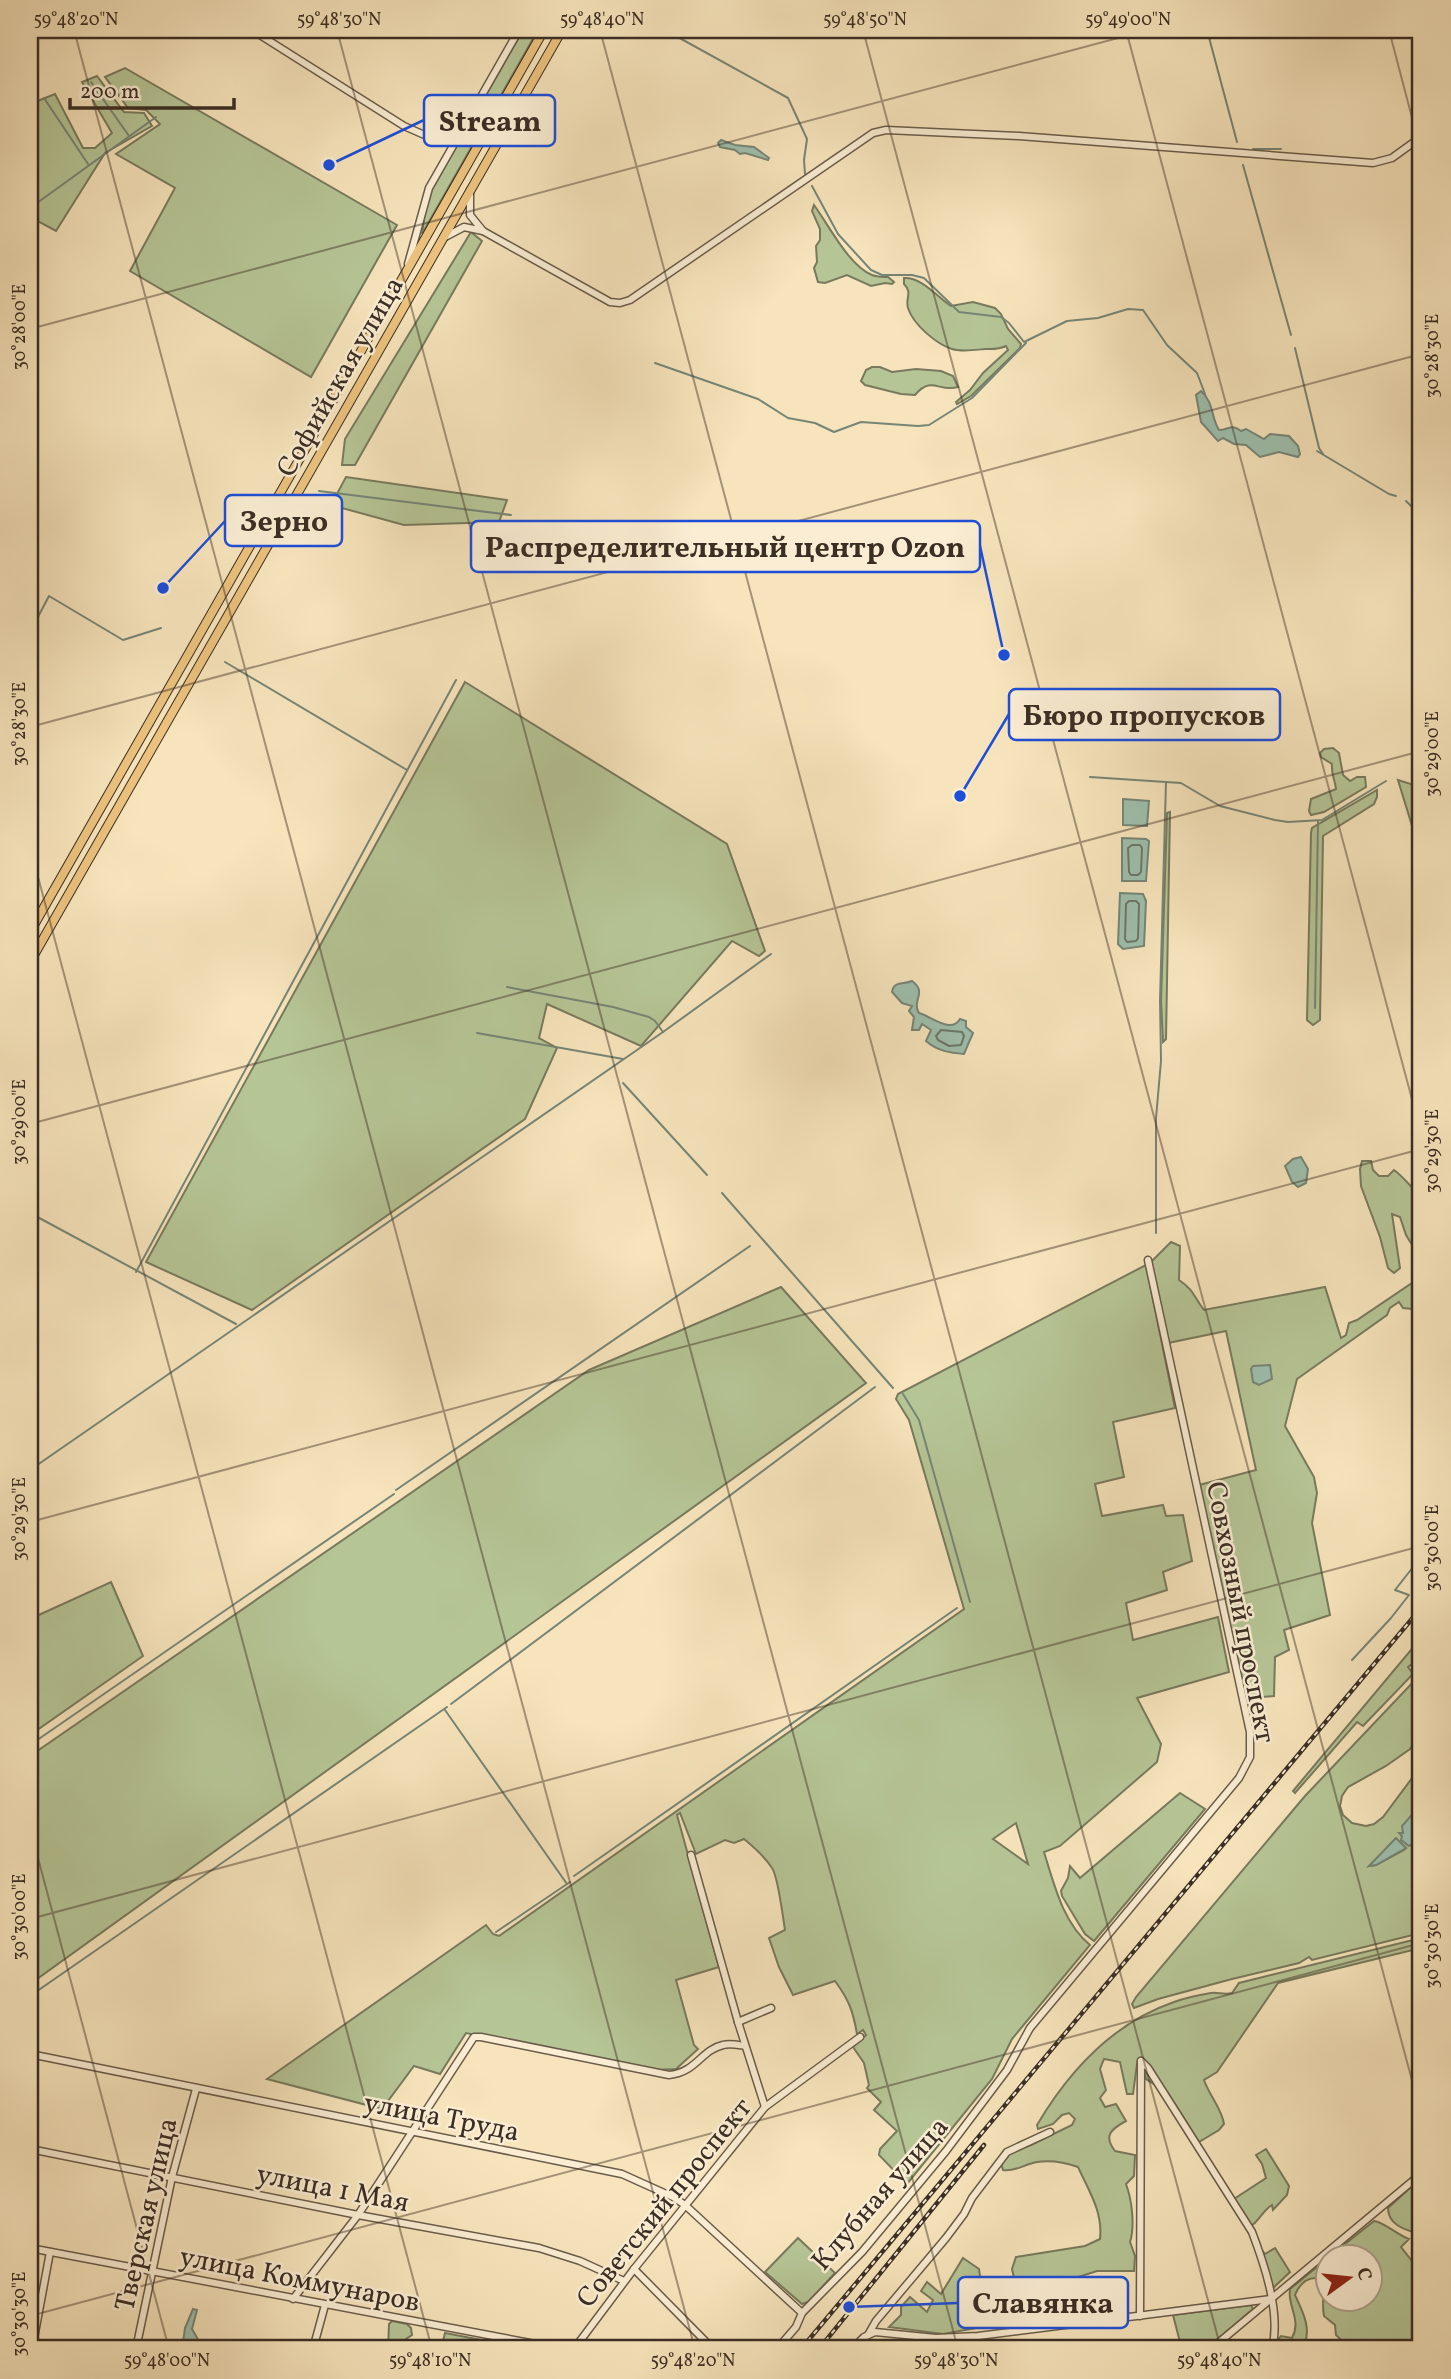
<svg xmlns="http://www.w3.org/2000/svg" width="1451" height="2379" viewBox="0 0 1451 2379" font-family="Vollkorn,serif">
	<rect width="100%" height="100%" fill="#f7e4bc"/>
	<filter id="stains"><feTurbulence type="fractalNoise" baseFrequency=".00286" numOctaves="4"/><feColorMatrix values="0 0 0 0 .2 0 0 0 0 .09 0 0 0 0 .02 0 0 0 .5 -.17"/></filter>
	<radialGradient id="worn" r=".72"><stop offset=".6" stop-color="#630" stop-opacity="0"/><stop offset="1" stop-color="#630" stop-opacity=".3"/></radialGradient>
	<!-- green -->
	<g fill="#b6c596" stroke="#787a5d" stroke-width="2" fill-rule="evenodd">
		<path d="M523,30H538L422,234L426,205L432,189Z"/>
		<path d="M125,68L397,225L311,377L130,271L175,188L116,154L160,124L146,110L128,108L105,77Z"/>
		<path d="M97,76L124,112L144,113L152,126L105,153L56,231L30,217V104L55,94L83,148H95L112,133L82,82Z"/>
		<path d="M814,205C828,224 849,266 872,275C877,277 883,277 888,277L894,282L892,284L885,283L871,286L847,275L825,283L818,282L814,268L817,262L816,246L820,240V229L812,211Z"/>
		<path d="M471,232L482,241L355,465H342L345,439Z"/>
		<path d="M904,278C922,277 937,297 951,306L973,302L995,308L1001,314L1008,329L1021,344L1020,348L971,396L957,404L956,402L970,390L983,373L1008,350L1006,346C997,350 993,349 985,349C975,350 961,352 952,349C936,344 913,324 908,308C905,298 913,293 904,284Z"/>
		<path d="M872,367H880L892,372L916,369L941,371L953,376L958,387C939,393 932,375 915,395L901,394L865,385L861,381L866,370Z"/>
		<path d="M346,477L507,500L499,522L404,525L331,505Z"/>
		<path d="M465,682L727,844L765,951L759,956L732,941L641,1046L547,1004L539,1038L557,1048L525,1119L252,1310L146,1262Z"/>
		<path d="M1333,748L1339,753L1343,775L1350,781L1357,777H1365L1366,787L1324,812L1311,815L1309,811L1311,799L1336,789C1335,780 1331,774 1332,764L1321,757L1320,753L1324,749Z"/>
		<path d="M1398,780L1411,784L1421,796V871L1413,829Z"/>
		<path d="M1377,790V797L1374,804L1323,836L1320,1020L1313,1025L1307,1020L1311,833L1312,828Z"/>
		<path d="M1170,812L1166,1039L1163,1042L1161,1001L1167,813Z"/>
		<path d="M1362,1161H1371L1373,1170L1379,1176H1388L1394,1170C1399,1173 1419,1194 1421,1199V1248H1414L1406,1235L1400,1217L1392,1214L1400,1268L1394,1273L1388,1268L1380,1237L1361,1186L1360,1169Z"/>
		<path d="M1171,1242L1180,1246L1179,1280C1195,1291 1193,1296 1204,1310L1325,1287L1341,1338L1346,1335L1349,1323L1357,1320L1421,1277V1305L1418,1297H1415L1412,1309L1403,1308L1399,1302L1390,1308L1387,1315L1297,1379L1285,1426L1314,1477L1317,1493L1312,1523L1330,1615L1284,1630L1289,1650L1275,1657L1274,1696L1246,1698L1199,1485L1256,1470L1226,1331L1168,1343L1151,1266L1152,1261Z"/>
		<path d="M1146,1265L1175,1408L1113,1422L1124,1477L1095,1484L1102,1516L1163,1505L1166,1516L1183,1515L1192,1561L1163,1572L1167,1590L1126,1603L1133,1640L1218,1617L1229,1672L1137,1698L1161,1744L1157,1762L1060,1846L1044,1852C1054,1884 1063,1923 1090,1945L1012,2039L992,2079L907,2184L879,2155L880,2149L897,2131L874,2110L881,2102L867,2088L869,2085L864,2063L853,2047L866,2035L863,2030L857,2034C853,2011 849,2000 835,1981L793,1995L779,1967L769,1938L785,1930C783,1918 778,1876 772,1868C765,1857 755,1848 744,1839L734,1843L725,1840L696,1854L680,1813L677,1815L719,1967L676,1980L694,2045L698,2049L676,2069L655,2070L466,2033L440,2074L414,2066L382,2109L267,2079L486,1925L493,1934L499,1936L964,1609L909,1420L896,1399L898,1394ZM1016,1823L1028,1864L993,1839Z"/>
		<path d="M781,1287L866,1383L30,1984V1756L589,1370Z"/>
		<path d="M111,1582L143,1656L30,1735V1619Z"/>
		<path d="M1421,1638V1664L1413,1663L1408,1667L1413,1674L1363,1726L1357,1722L1295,1793L1293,1791Z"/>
		<path d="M1416,1679L1421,1682V1732L1410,1749L1386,1766L1348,1787L1342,1796L1340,1806L1343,1815L1352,1823L1366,1826L1374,1824L1383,1817L1421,1766V1813L1418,1810L1403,1832L1402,1836L1415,1843L1421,1825V1933L1312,1960L1309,1957L1299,1963L1232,1979L1158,1999L1134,2008L1132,2004L1136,1997L1305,1796ZM1396,1839L1406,1848L1404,1850L1376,1865L1369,1866Z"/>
		<path d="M1180,1793L1205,1809L1094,1941L1085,1934L1062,1896L1061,1891L1068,1878L1070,1866L1080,1878Z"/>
		<path d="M1421,1938V1948L1278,1983L1217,2072L1204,2080C1209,2095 1222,2109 1224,2124L1219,2130L1199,2142L1168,2093L1146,2079L1143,2067L1137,2064L1133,2094H1127L1120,2062L1104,2059L1100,2069L1106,2090L1100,2098L1105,2107L1116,2104L1126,2121C1111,2129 1103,2136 1115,2151L1135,2155L1134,2176L1126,2184C1132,2200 1135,2226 1130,2242L1135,2256L1134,2271H1097L1072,2279L1040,2284L1034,2289L1038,2317L1024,2321L1012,2269L1016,2257L1085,2246L1100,2239C1103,2212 1089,2191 1078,2167C1064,2162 1052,2160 1037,2162C1025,2164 1015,2172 1003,2170L1001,2163L1008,2154L1015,2150L1031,2145L1072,2125L1075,2119L1069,2113L1062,2115L1053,2124L1038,2129L1037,2125C1069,2071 1113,2023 1174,2002C1185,1998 1199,1995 1211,1993C1218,1992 1224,1995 1232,1993L1239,1983Z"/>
		<path d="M1266,2149L1289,2186L1287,2195L1273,2210L1272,2205C1263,2210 1260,2220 1251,2226L1234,2199L1266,2178L1262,2164L1256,2155Z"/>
		<path d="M1421,2178V2228L1416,2233C1403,2229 1388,2224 1388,2208Z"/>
		<path d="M1374,2221C1384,2222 1397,2235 1409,2239L1401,2247L1416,2266L1421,2269V2340L1416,2349H1351L1336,2335L1335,2325L1324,2316C1321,2302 1327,2291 1318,2278C1306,2277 1299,2285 1295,2295C1302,2310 1312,2329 1304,2345L1289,2349H1275L1277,2341L1281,2336L1292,2338C1302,2320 1287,2306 1290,2289L1328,2258V2298H1370V2256H1330Z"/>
		<path d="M798,2238L835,2273L808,2302L802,2304L765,2272Z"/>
		<path d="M1275,2248L1290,2272L1271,2290L1261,2249L1265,2254Z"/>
		<path d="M963,2258L979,2269L988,2326L943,2334L889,2327L901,2315V2307L910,2297L927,2312L933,2300L921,2291L927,2282L941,2294Z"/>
		<path d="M1251,2305L1253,2309L1206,2349H1186L1180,2342L1173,2315Z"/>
		<path d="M392,2321L407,2324L411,2328L412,2335L406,2339L402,2349H388L389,2324Z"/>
		<path d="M445,2333L482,2340L481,2349H441Z"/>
	</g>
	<!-- water -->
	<g fill="#9ebfad" stroke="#768576" stroke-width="2">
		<path d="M721,140L735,145L754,147L769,158L768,160L745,153L740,154L735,150L720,147L718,143Z"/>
		<path d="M1201,391C1214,402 1211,418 1219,430C1228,430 1232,423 1241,431L1246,429L1264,439L1270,434L1289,436L1298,446L1300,454L1298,457L1279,452L1260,457L1246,445L1234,444L1223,438L1218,441L1201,422L1196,395Z"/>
		<path d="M1123,799L1149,801L1147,826L1123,825Z"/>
		<path d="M1122,838L1146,839L1149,841L1146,881H1122Z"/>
		<path d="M1120,893L1143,894L1146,901L1144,946L1123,949L1118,944Z"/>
		<path d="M912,981C928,993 911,1000 919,1013C932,1017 951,1034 960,1019L966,1021V1027L973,1033L964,1054C951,1053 937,1051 926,1041L931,1030L922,1024L919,1030H912L914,1017L909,1011L912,1006L902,1003L892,992C894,980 904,985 912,981Z"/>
		<path d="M1301,1157L1308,1169L1306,1183L1298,1187L1292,1182L1285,1166L1293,1159Z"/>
		<path d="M1270,1365L1272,1379L1259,1385L1253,1382L1251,1369L1253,1366Z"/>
		<path d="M1416,1810L1421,1813V1825L1415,1843L1409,1846L1401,1840L1402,1836L1399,1833H1403L1402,1826Z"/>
		<path d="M1396,1838L1406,1848L1376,1865L1369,1866Z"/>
		<path d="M193,2309L197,2310L192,2329L199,2341L200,2349H182L185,2328Z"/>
	</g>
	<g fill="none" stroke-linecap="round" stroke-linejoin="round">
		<!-- shore -->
		<g stroke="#6c7668" stroke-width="2">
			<path d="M1132,845H1140L1142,848L1141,872L1138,875H1131L1129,872L1128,848Z"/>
			<path d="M1129,901H1136L1139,904L1138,938L1136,941L1127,942L1125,939L1126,904Z"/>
			<path d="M941,1030L962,1032L964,1036L961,1045L949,1046L938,1040L936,1036Z"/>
		</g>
		<!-- stream -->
		<g stroke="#768576" stroke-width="2">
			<path d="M665,30L788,98L807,139L804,160L805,174"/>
			<path d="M1207,30L1237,142"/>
			<path d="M91,82L129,136"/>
			<path d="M44,98L88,164"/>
			<path d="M1253,149H1281"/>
			<path d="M1243,165L1291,335"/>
			<path d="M812,186L838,234L871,270L882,275H912L924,278L959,312L1001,317L1009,323L1024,342L1067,321L1098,318L1128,309L1143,310L1167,345L1197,373L1205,394"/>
			<path d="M30,208L156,117"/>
			<path d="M1295,348L1319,448L1323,454"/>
			<path d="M655,363L758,399L788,418L815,423L834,432L861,422L918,426L929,425L972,398L1026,343"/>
			<path d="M1317,451L1389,494L1396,496"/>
			<path d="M319,491L511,515"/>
			<path d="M1406,501L1415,510L1419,519L1412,538L1417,546L1421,547"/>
			<path d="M30,632L49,596L123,640L161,628"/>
			<path d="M225,662L407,770"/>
			<path d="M1090,777L1181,783L1220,806L1275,820L1288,822L1322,820L1386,781"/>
			<path d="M1413,783L1421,792"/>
			<path d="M507,987L613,1007L649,1017L655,1021L663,1032"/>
			<path d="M1315,1008L1318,821"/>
			<path d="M477,1033L623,1059"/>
			<path d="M623,1083L707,1175"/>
			<path d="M722,1193L893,1388"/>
			<path d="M30,1213L236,1324"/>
			<path d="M1156,1233V1118L1161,1061L1160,1000L1166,782"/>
			<path d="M136,1272L456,680"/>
			<path d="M903,1394L919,1420L970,1602"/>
			<path d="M30,1470L663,1032L771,954"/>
			<path d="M396,1490L750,1246"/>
			<path d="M1352,1660L1391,1618L1409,1595L1395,1590L1421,1557"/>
			<path d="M451,1704L875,1387"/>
			<path d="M445,1710L567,1884"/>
			<path d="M30,1745L394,1494"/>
			<path d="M574,1876L957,1608"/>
			<path d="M496,1932L570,1882"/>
			<path d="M30,1996L447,1707"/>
		</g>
		<defs>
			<g id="minor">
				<path d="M252,30L404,126L429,137L453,144"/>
				<path d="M483,231L610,302L620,303L630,300L873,133L886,130L1019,136L1373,163L1392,158L1421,137"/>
				<path d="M445,237L464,227L483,231L470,215V190"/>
				<path d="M408,264L429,188L519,30"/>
				<path d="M691,1855L738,2022L765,2107"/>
				<path d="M738,2022L771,2008"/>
				<path d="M30,2054L622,2174L673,2197L685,2205L802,2313"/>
				<path d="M1141,2061L1148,2068L1252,2232C1265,2266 1281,2314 1272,2349"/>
				<path d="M30,2149L358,2215L539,2248L580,2261L624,2281"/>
				<path d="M30,2248L562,2349"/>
				<path d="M634,2269L713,2349"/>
				<path d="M293,2299L358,2215L474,2037H481L669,2075C697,2072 701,2050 723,2045C730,2043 738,2045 745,2046"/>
				<path d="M1140,2316L1141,2061"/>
				<path d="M868,2335L876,2321L946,2238L964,2214L972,2198L1007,2152L1050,2132"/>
				<path d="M32,2349L50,2252"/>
				<path d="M136,2349L172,2177L196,2089"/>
				<path d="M313,2349L325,2305"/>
				<path d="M574,2349L634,2269L765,2107L860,2037"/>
				<path d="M777,2349L796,2327L802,2313L862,2252L946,2151L1007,2070L1030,2028L1239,1778L1250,1757V1732L1148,1260"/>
				<path d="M852,2349L864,2337L875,2332L936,2338L978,2336L1271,2299L1421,2174"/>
				<path d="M1211,2349L1271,2299"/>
			</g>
			<g id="major">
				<path d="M30,932L544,30"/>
				<path d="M30,962L562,30"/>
			</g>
		</defs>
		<!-- minor casing -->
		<use href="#minor" stroke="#6a5c4a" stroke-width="9"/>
		<!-- major casing -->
		<use href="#major" stroke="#3b2e24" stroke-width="10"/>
		<!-- minor -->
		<use href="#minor" stroke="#faedd3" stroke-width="6"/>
		<!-- major -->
		<use href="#major" stroke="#ecc27e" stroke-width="8"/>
		<defs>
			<g id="rail">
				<path d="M801,2349L1421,1608"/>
				<path d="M819,2349L984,2145"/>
			</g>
		</defs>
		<!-- rail casing -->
		<use href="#rail" stroke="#3b2e24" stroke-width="4.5"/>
		<!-- rail -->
		<use href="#rail" stroke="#faedd3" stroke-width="2" stroke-dasharray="5" stroke-linecap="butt"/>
	</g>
	<!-- ticks -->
	<path fill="none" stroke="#3b2e24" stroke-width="2" stroke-opacity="0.45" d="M74,30L695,2349M337,30L958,2349M600,30L1221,2349M863,30L1421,2114M1126,30L1421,1133M1389,30L1421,152M30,329L1148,30M30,727L1421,354M30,847L432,2349M30,1124L1421,751M30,1522L1421,1149M30,1828L169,2349M30,1919L1421,1546M30,2316L1421,1943M1390,2349L1421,2341"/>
	<g text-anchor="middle" stroke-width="5" stroke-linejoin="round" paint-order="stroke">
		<!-- street labels -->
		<g font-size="28" fill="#3b2e24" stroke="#faedd3">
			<text transform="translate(339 376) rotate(-60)" y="10">Софийская улица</text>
			<text transform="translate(1242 1612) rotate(79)" y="10">Совхозный проспект</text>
			<text transform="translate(442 2116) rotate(11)" y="10">улица Труда</text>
			<text transform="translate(333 2187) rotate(11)" y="10">улица 1 Мая</text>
			<text transform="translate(879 2193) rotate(-49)" y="10">Клубная улица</text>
			<text transform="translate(663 2202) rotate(-51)" y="10">Советский проспект</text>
			<text transform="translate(145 2214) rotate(-77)" y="10">Тверская улица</text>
			<text transform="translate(300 2278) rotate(11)" y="10">улица Коммунаров</text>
		</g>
	</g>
	<!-- callouts -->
	<path fill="none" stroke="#1d4ed8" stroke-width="2.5" d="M329 165L424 120M163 588L225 521M1004 655L980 546M960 796L1009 714M849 2307L958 2303"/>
	<g fill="#1d4ed8" stroke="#faedd3" stroke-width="2.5">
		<circle cx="329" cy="165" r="7"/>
		<circle cx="163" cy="588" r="7"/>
		<circle cx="1004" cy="655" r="7"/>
		<circle cx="960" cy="796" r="7"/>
		<circle cx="849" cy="2307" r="7"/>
	</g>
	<g fill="#faedd3" stroke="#1d4ed8" stroke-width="2.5">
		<rect x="424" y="95" width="131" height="51" rx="7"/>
		<rect x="225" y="495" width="117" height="51" rx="7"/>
		<rect x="471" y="521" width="509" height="51" rx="7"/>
		<rect x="1009" y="689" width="271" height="51" rx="7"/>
		<rect x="958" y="2277" width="170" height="51" rx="7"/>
	</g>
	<g font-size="30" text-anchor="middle" font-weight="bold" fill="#3b2e24">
		<text x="490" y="131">Stream</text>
		<text x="284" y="531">Зерно</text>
		<text x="725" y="557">Распределительный центр Ozon</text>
		<text x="1144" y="725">Бюро пропусков</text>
		<text x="1043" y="2313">Славянка</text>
	</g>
	<!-- margin -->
	<rect width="1451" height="2379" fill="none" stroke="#f7e4bc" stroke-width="77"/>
	<!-- north arrow -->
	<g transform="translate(1349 2278) rotate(75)"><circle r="33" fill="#faedd3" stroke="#aea18d" stroke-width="2"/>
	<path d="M0-5L12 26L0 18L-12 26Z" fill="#8f2418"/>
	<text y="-10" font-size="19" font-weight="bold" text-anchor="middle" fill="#3b2e24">С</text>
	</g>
	<!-- scale -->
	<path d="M70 98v10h164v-10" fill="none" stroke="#3b2e24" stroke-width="3.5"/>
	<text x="80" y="98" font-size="21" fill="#3b2e24" stroke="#faedd3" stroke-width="5" paint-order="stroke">200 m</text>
	<rect x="38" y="38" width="1374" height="2302" fill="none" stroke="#3b2e24" stroke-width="2.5"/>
	<g font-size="18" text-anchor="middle" fill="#3b2e24">
		<text x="76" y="25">59°48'20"N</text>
		<text x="339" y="25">59°48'30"N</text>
		<text x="602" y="25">59°48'40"N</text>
		<text x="865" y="25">59°48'50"N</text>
		<text x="1128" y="25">59°49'00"N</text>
		<text transform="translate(19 327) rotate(-90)" y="6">30°28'00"E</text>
		<text transform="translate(1432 356) rotate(-90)" y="6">30°28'30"E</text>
		<text transform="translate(19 724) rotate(-90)" y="6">30°28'30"E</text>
		<text transform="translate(1432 754) rotate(-90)" y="6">30°29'00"E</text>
		<text transform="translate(19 1122) rotate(-90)" y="6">30°29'00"E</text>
		<text transform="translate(1432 1151) rotate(-90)" y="6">30°29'30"E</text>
		<text transform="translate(19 1519) rotate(-90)" y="6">30°29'30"E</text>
		<text transform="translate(1432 1548) rotate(-90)" y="6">30°30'00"E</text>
		<text transform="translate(19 1917) rotate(-90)" y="6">30°30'00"E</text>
		<text transform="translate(1432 1946) rotate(-90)" y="6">30°30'30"E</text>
		<text transform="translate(19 2314) rotate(-90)" y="6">30°30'30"E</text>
		<text x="167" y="2366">59°48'00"N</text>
		<text x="430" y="2366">59°48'10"N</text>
		<text x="693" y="2366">59°48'20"N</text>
		<text x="956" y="2366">59°48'30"N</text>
		<text x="1219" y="2366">59°48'40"N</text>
	</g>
	<rect width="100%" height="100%" filter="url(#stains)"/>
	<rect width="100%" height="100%" fill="url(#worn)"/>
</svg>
